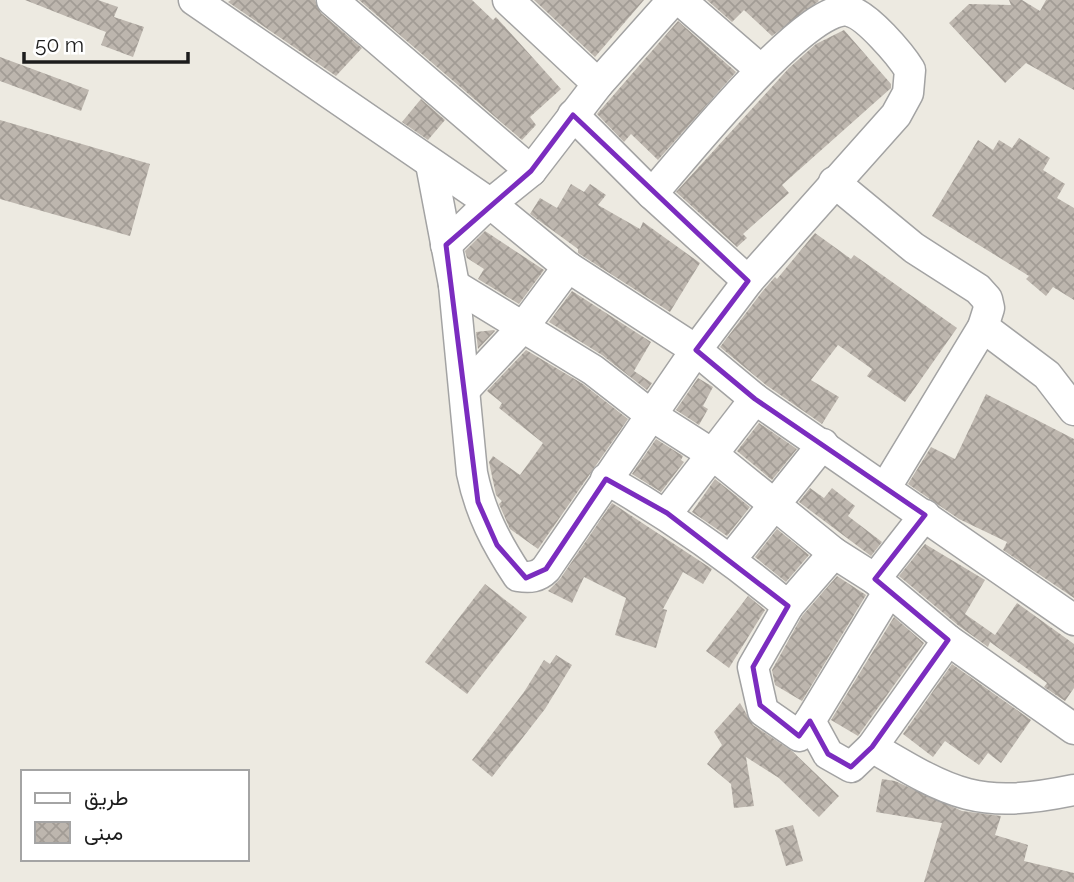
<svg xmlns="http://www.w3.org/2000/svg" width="1074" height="882" viewBox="0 0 1074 882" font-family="Raleway,Vazirmatn,sans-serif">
	<defs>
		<pattern id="building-cross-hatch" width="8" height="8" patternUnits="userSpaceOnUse" patternTransform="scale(1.75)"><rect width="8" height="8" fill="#bdb6ae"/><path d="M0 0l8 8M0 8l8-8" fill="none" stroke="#a29c95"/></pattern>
	</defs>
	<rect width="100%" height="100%" fill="#edeae1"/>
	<!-- building -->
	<g fill="url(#building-cross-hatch)">
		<path d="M25,0H98L118,7L114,17L144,27L133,57L101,45L106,32Z"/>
		<path d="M231,0H315L321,13L362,48L336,76L228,2Z"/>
		<path d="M359,0H472L493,20L496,17L561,89L530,117L536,125L522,140Z"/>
		<path d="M534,0H644L595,57Z"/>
		<path d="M707,0H818L819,1L772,36L744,10L732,22Z"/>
		<path d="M1009,0H1022L1040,11L1046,0H1074V90L1026,63L1005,83L949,23L969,4L1011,5Z"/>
		<path d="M678,21L736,72L658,160L631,134L624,142L597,114Z"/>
		<path d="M844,30L891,84V88L782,185L789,193L743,234L747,238L737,247L676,192L789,68L816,44Z"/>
		<path d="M0,57L89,90L81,111L0,81Z"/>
		<path d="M421,99L445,120L428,140L402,122Z"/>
		<path d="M0,120L150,164L130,236L0,199Z"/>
		<path d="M1019,138L1050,158L1043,170L1065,184L1057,198L1074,208V300L1053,287L1046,296L1026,279L1029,276L932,216L978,140L993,150L999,140L1012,148Z"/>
		<path d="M571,184L584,192L590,184L606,195L598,205L640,229L643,222L700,263L670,312L578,253V249L530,214L540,198L557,208Z"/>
		<path d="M485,231L544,270L519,304L478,279L484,269L467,258L465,251Z"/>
		<path d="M815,233L851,259L854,255L957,328L905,402L867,376L872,369L838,345L811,380L839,397L822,424L766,385L720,347L762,292L775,277L777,279Z"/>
		<path d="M572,291L651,342L634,371L652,383L647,390L602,355L549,322Z"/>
		<path d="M494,330L495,331L478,349L476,332Z"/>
		<path d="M526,350L583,384L628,419L538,549L510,529L499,504L502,501L496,495L489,462L493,456L520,475L543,443L499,408L502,403L487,391Z"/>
		<path d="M698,378L713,387L703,406L708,409L699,425L676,410Z"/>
		<path d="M986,394L1074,439V598L1003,550L1007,542L959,519L908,484L931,447L955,459Z"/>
		<path d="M759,423L797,449L772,480L737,451Z"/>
		<path d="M656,439L683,456L681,460L684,462L661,492L632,474Z"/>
		<path d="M715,479L750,507L727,536L692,512Z"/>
		<path d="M810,488L824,498L832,488L855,506L848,516L882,542L871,556L799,502Z"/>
		<path d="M612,503L712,569L703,584L683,572L663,609L667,610L656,648L615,635L626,598L584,577L572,603L548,591L560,579Z"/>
		<path d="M777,529L809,555L786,582L755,557Z"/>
		<path d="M925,544L985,580L965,614L995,635L1017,603L1074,644V688L1065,701L1044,687L1047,683L990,642L988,647L959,626L899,576Z"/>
		<path d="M837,576L866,595L802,701L775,685L772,670L802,616Z"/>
		<path d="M485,584L527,617L467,694L425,662Z"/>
		<path d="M748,596L765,610L729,668L706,651Z"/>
		<path d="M894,617L924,643L858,736L831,720Z"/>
		<path d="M556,655L572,665L545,709L492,777L472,760L524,692L544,660L550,664Z"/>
		<path d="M952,664L1031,720L1001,763L988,753L979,765L945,741L933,757L903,734Z"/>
		<path d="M740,703L753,725L792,751L839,796L819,817L779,778L746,757L754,806L734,808L731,784L707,764L722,745L714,732Z"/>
		<path d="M882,779L895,781L962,811L1001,816L995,835L1028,845L1024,861L1074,873V882H924L942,823L876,812Z"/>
		<path d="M793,825L803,861L786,866L775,830Z"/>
	</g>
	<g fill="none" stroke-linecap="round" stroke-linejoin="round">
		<defs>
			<g id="minor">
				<path d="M194,0L491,204L568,267L696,350L755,399L1074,620"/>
				<path d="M332,0L531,171"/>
				<path d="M508,0L598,84"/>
				<path d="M680,0L761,70"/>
				<path d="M573,115L652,194L748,281"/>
				<path d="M431,164L454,285L472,473C480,512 496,543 518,576C530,578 538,577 546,569L696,350L748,281L896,115L908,93L910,70C900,54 867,15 849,11C809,0 681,161 652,194"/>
				<path d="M834,182L914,248L978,289L987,299L989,308L983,327L886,487"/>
				<path d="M446,245L479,213L531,171L598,84L673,0"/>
				<path d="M454,285L593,370L651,415L712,454L834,553L875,579L948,640L1074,729"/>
				<path d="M983,327L1047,375L1074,410"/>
				<path d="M466,388L524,326L568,267"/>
				<path d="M606,479C671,516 730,558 788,606L834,553"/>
				<path d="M667,513L755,399"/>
				<path d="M731,559L823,444"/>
				<path d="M875,579L925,515"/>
				<path d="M788,606L753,667L763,711L799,736L810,721L828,754L851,767L872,747C953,795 978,810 1074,790"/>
				<path d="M810,721L889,591"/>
				<path d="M872,747L948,640"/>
			</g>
		</defs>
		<!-- minor casing -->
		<use href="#minor" stroke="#a3a3a3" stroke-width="33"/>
		<!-- minor -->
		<use href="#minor" stroke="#fff" stroke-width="30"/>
	</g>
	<!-- marked area -->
	<path fill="none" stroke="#7b2cbf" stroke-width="5" stroke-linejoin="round" d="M573,115L748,281L696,350L755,399L925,515L875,579L948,640L872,747L851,767L828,754L810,721L799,736L760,705L753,667L788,606L667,513L606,479L546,569L526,578L497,545L478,502L446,245L531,171Z"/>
	<!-- legend -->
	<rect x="21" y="770" width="228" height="91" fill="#ffffff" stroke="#a4a4a4" stroke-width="2"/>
	<rect x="35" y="793" width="35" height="10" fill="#ffffff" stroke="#a4a4a4" stroke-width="2"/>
	<text x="84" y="805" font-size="21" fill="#1c1c1c">طريق</text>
	<rect x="35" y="822" width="35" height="21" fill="url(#building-cross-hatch)" stroke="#a4a4a4" stroke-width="2"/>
	<text x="84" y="840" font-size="21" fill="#1c1c1c">مبنى</text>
	<!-- scale -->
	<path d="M24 52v10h164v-10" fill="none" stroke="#1c1c1c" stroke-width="3.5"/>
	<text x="35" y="52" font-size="21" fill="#1c1c1c" stroke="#ffffff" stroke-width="5" paint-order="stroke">50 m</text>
</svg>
